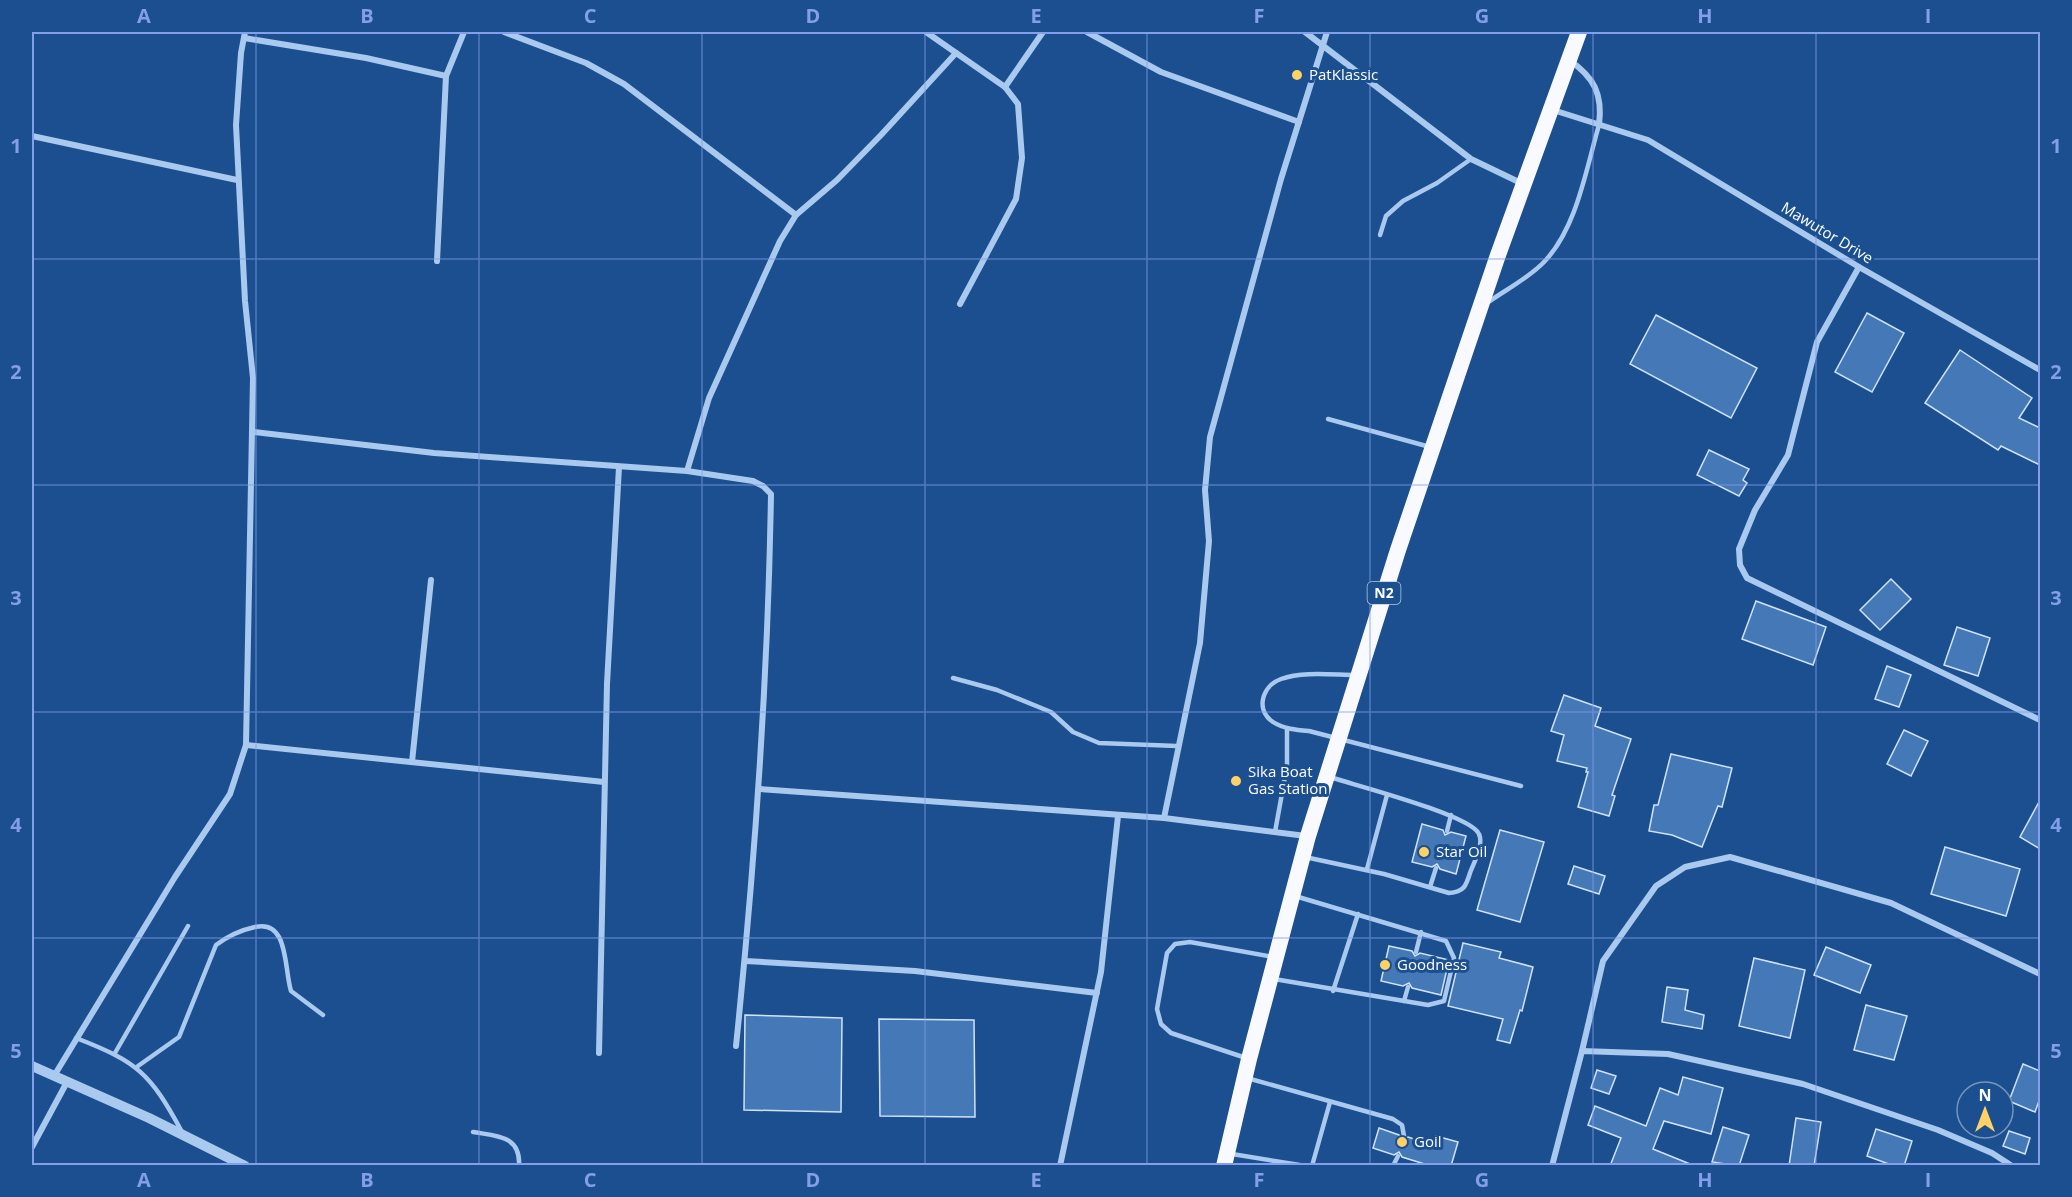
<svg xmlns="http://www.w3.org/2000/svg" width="2072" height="1197" viewBox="0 0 2072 1197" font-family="'Open Sans',sans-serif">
	<rect width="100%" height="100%" fill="#1b4f8f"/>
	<!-- building -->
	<g fill="#4478b7" stroke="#cfe3fa" stroke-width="1.5">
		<path d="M1867,313L1904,333L1872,392L1835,372Z"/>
		<path d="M1656,315L1757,368L1731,418L1630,364Z"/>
		<path d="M1960,350L2032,398L2019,418L2040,428V465L2001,446L1998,450L1925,403Z"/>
		<path d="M1709,450L1749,469L1743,480L1747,483L1739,496L1697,475Z"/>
		<path d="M1891,579L1911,599L1880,630L1860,610Z"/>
		<path d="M1756,601L1826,627L1813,665L1742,639Z"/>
		<path d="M1957,627L1990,638L1978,676L1944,665Z"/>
		<path d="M1887,666L1911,675L1899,707L1875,699Z"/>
		<path d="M1564,695L1601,708L1595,726L1631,739L1612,795L1615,796L1609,816L1578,807L1588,772H1586L1587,768L1557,761L1564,735L1551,731Z"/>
		<path d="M1904,730L1928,741L1911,776L1887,764Z"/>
		<path d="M1671,754L1732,768L1722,807L1718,806L1702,847L1672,835L1649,831L1654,805H1658Z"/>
		<path d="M2040,800V849L2020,837Z"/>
		<path d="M1422,824L1443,830L1445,835L1451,832L1466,836L1456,874L1440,869L1437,864L1432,867L1412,862Z"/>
		<path d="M1500,830L1544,842L1520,922L1477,910Z"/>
		<path d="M1945,847L2020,869L2006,916L1931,894Z"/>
		<path d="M1574,866L1605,876L1599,894L1568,884Z"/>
		<path d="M1463,943L1501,952L1499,958L1533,967L1522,1011L1520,1010L1510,1043L1497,1040L1503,1019L1448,1006Z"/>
		<path d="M1389,946L1412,951L1415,956L1420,953L1449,960L1441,995L1412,988L1409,983L1403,986L1381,981Z"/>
		<path d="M1826,947L1871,965L1860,993L1814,975Z"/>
		<path d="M1754,958L1805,970L1790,1038L1739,1026Z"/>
		<path d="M1667,987L1688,990L1685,1010L1704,1015L1702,1029L1662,1022Z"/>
		<path d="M1866,1005L1907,1016L1894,1060L1854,1050Z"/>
		<path d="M745,1015L842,1018L841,1112L744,1110Z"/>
		<path d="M879,1019L974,1020L975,1117L880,1116Z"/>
		<path d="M2023,1064L2040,1071V1098L2035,1112L2009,1101Z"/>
		<path d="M1597,1070L1616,1076L1609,1094L1591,1088Z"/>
		<path d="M1683,1077L1723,1088L1711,1134L1664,1121L1653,1149L1695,1166H1610L1621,1138L1588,1125L1595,1106L1646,1126L1660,1088L1678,1095Z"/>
		<path d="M1796,1118L1821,1122L1814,1166H1789Z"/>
		<path d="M1723,1127L1749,1135L1739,1166L1712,1162Z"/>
		<path d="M1379,1128L1399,1135L1403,1140L1408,1137L1433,1145L1436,1136L1458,1142L1451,1166H1431L1402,1157L1399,1152L1394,1155L1373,1148Z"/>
		<path d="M1876,1129L1912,1141L1904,1166H1894L1867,1156Z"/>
		<path d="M2009,1131L2030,1138L2025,1154L2003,1146Z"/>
	</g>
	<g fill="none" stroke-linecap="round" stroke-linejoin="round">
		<!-- service -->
		<g stroke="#a9c9ee" stroke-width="4.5">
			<path d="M1380,235L1386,216L1403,201L1437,183L1471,159"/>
			<path d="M1487,303C1505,290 1529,278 1544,262C1577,228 1586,169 1599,125"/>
			<path d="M1328,419L1430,447"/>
			<path d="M1356,675C1334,675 1303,671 1281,679C1262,686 1255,710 1273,722C1284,729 1297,730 1309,731L1521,786"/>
			<path d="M953,678L997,690L1051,712L1073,732L1099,743L1177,746"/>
			<path d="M1447,831L1451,815"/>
			<path d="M1275,832L1287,766V728"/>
			<path d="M1305,857L1384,874L1449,893C1464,892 1466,886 1470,873C1474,862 1484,845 1479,834C1471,815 1354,785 1330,777"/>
			<path d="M1367,869L1387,795"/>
			<path d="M1430,887L1436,868"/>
			<path d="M1416,952L1421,932"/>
			<path d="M1274,979L1428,1005L1444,1001L1454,958L1446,941L1295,896"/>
			<path d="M1333,991L1358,914"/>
			<path d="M1404,1001L1408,987"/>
			<path d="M76,1038C138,1062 150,1073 182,1132"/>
			<path d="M115,1053L188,926"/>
			<path d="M1246,1058L1171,1033L1161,1024L1157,1009L1167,953L1175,944L1190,942L1273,957"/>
			<path d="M138,1066L179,1037L216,945C228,936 241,930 255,927C289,919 284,969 291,991L323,1015"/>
			<path d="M1247,1078L1393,1119L1402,1125L1404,1136"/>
			<path d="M473,1132C496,1136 521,1135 519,1166"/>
			<path d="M1232,1154L1306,1166"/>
			<path d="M1312,1166L1330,1102"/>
			<path d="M1393,1166L1398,1156"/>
		</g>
		<!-- minor -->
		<g stroke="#a9c9ee" stroke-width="6">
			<path d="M504,32L586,63L624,84L796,215"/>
			<path d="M926,32L1005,87L1018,104L1022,158L1016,199L960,304"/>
			<path d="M1087,32L1161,72L1299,122"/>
			<path d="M1305,32L1471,159L1523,184"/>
			<path d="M244,38L366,58L446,76L464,32"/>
			<path d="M1569,60C1594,77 1603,94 1599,125"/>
			<path d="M1005,87L1043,32"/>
			<path d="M1553,110L1648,140L1859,267L2040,370"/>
			<path d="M32,136L237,180"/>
			<path d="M437,261L446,76"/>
			<path d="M1859,267L1817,342L1788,455L1755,510L1739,549L1740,565L1747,578L2040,720"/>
			<path d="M254,432L434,453L687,471L753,481L763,486L771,494C768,679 755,862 736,1046"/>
			<path d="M687,471L709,398L780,241L796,215L837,180L881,135L956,53"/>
			<path d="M246,745L604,782"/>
			<path d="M412,762L431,580"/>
			<path d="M760,789L1164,818L1306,836"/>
			<path d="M1164,818L1200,643L1209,541L1205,490L1210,437L1281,179L1327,32"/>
			<path d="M745,961L915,971L1097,993"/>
			<path d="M1582,1051L1603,961L1656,886L1685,867L1730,857L1891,903L2040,974"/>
			<path d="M599,1053L607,684L619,467"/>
			<path d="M54,1076L175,877L230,794L246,745L253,378L245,301L236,125L241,53L245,32"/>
			<path d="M32,1147L67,1082"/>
			<path d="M1060,1166L1101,972L1118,816"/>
			<path d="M1552,1166L1582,1051L1668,1054L1803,1084L1938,1130L1992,1153L2012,1166"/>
		</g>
		<!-- tertiary -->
		<path stroke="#a9c9ee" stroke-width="10" d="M32,1066L149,1118L245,1166"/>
		<!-- trunk -->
		<path stroke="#f8faff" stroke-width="16" d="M1224,1166L1249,1059L1308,836L1398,550L1498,255L1579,32"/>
	</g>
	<!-- grid -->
	<path fill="none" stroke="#839eea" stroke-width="1.5" stroke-opacity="0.55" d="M256,32V1166M479,32V1166M702,32V1166M925,32V1166M1147,32V1166M1370,32V1166M1593,32V1166M1816,32V1166M32,259H2040M32,485H2040M32,712H2040M32,938H2040"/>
	<!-- markers -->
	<g fill="#ffd166" stroke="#1b4f8f" stroke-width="2">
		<circle cx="1297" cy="75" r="6"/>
		<circle cx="1236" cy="781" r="6"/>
		<circle cx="1424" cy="852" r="6"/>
		<circle cx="1385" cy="965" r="6"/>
		<circle cx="1402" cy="1142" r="6"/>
	</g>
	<g text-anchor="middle" stroke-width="6" stroke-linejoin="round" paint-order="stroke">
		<!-- shield labels -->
		<rect fill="#1b4f8f" stroke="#bbcadd" stroke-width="1.5" x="1367.5" y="582" width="33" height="22" rx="4.5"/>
		<g font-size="14" font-weight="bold" fill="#fff">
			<text x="1384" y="598">N2</text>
		</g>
		<!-- poi labels -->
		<g font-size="15" fill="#fff" stroke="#1b4f8f" text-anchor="start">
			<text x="1309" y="80">PatKlassic</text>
			<text x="1248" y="777">Sika Boat<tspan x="1248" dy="17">Gas Station</tspan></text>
			<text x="1436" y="857">Star Oil</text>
			<text x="1397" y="970">Goodness</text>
			<text x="1414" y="1147">Goil</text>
		</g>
		<!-- street labels -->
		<g font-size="15" fill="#fff" stroke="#1b4f8f">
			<text transform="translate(1827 233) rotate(31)" y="5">Mawutor Drive</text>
		</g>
	</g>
	<!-- border -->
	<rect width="2072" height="1197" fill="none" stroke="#1b4f8f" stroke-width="66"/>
	<!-- north arrow -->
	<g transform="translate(1985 1110)"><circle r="28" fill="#1b4f8f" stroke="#7695bc" stroke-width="1.5"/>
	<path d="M0-4.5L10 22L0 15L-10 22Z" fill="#ffd166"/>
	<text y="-9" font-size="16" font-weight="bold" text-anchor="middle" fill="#ffffff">N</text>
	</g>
	<rect x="33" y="33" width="2006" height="1131" fill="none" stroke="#839eea" stroke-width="2"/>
	<g font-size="20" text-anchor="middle" font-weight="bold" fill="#839eea">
		<text x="144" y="23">A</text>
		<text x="367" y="23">B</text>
		<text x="590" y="23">C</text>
		<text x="813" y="23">D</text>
		<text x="1036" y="23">E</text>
		<text x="1259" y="23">F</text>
		<text x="1482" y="23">G</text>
		<text x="1705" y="23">H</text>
		<text x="1928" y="23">I</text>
		<text x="16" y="153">1</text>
		<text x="2056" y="153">1</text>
		<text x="16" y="379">2</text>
		<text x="2056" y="379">2</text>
		<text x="16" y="605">3</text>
		<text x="2056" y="605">3</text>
		<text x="16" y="832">4</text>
		<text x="2056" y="832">4</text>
		<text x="16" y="1058">5</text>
		<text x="2056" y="1058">5</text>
		<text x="144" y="1187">A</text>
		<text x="367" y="1187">B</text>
		<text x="590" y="1187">C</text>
		<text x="813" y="1187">D</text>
		<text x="1036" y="1187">E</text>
		<text x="1259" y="1187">F</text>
		<text x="1482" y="1187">G</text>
		<text x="1705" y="1187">H</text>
		<text x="1928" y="1187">I</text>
	</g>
</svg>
